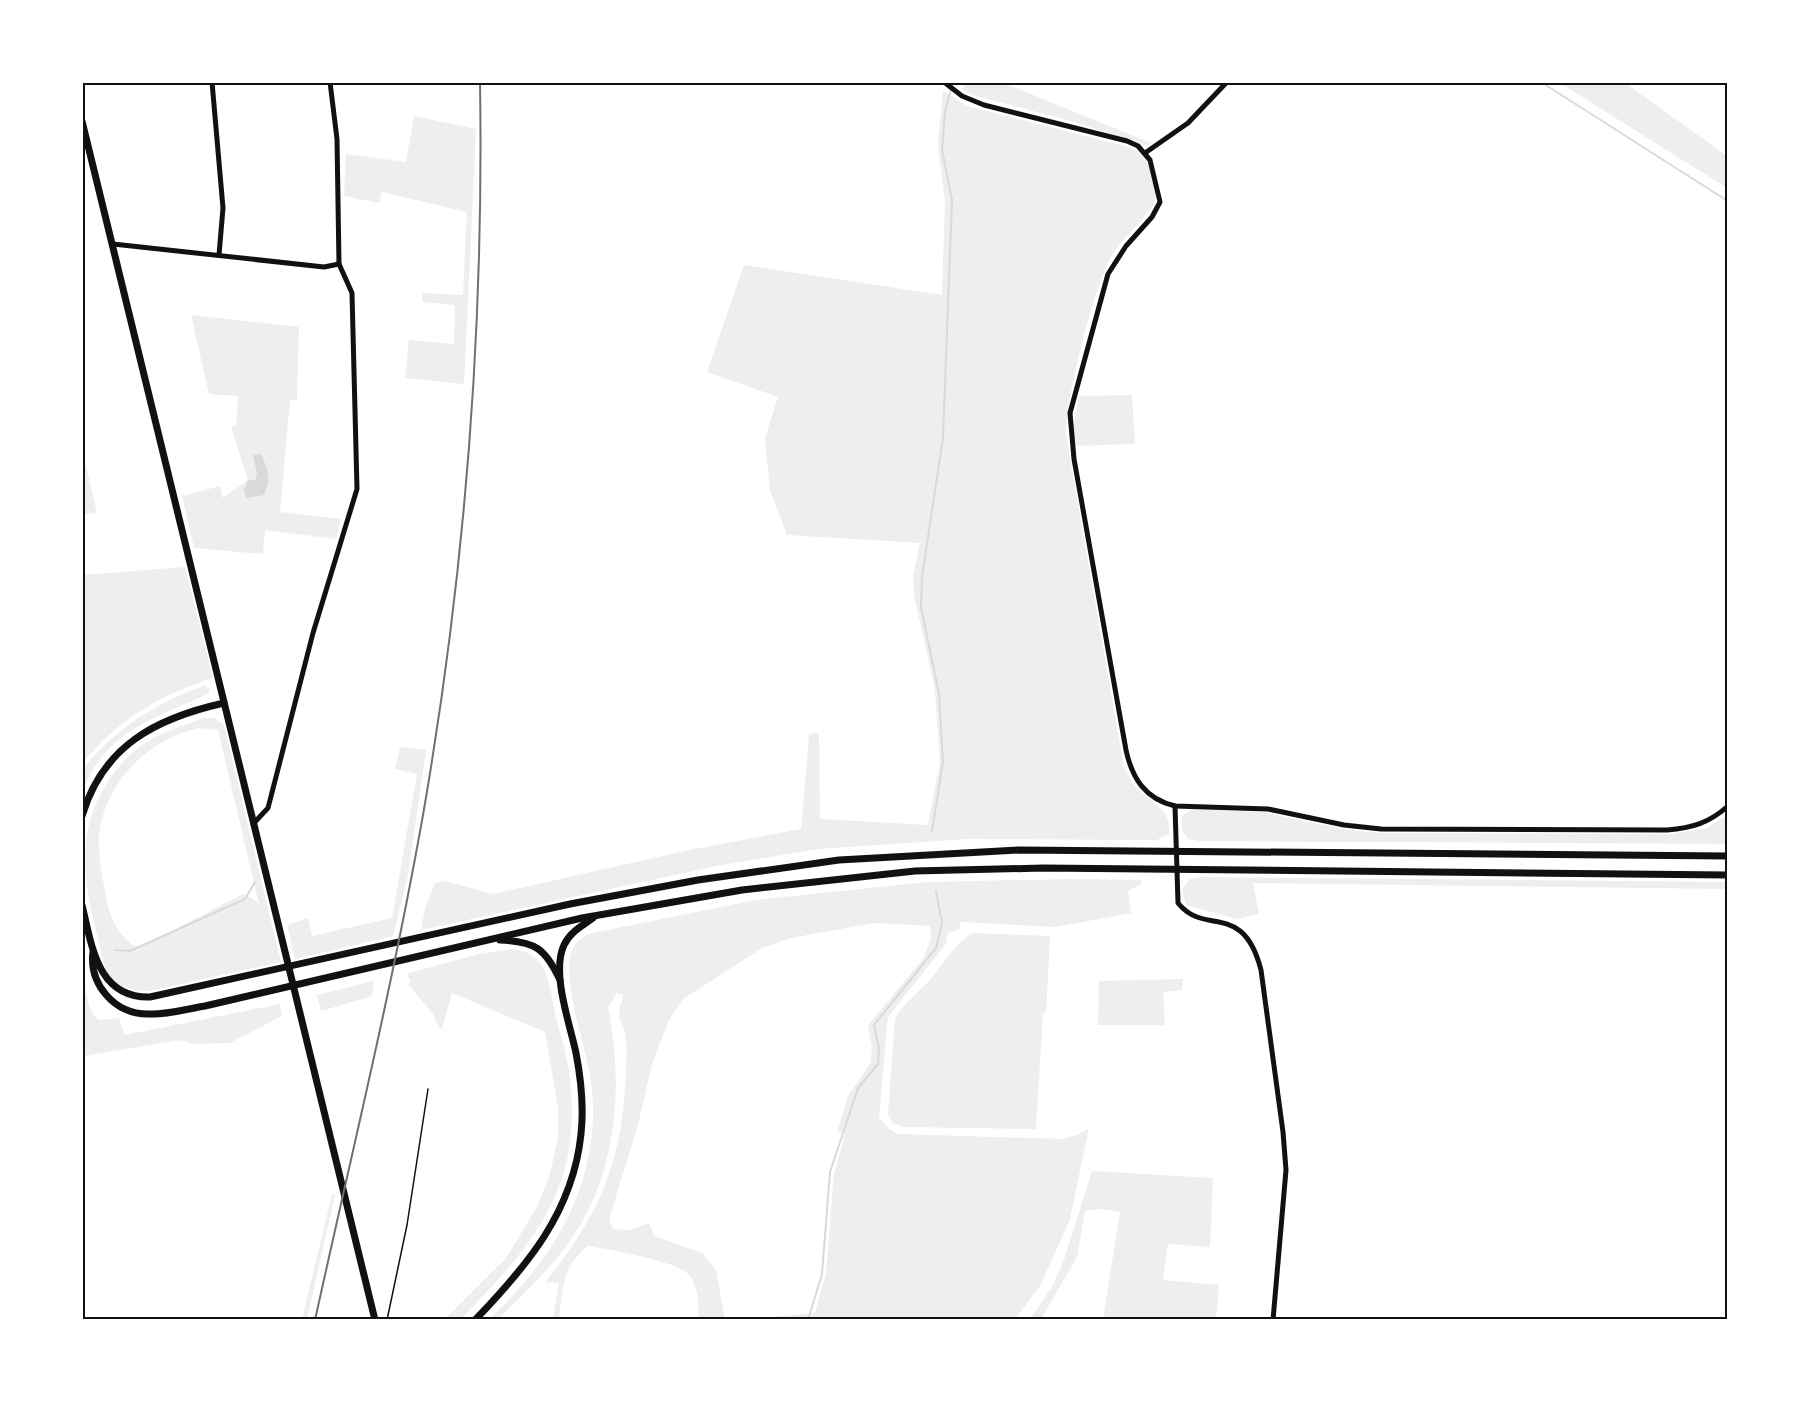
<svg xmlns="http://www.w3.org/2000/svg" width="1810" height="1402" viewBox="0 0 1810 1402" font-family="Inter,sans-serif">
	<rect width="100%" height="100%" fill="#fff"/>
	<!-- green -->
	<g fill="#eee" fill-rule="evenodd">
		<path d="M966,82L1004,83L1151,143L1146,146L1075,122L972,95L962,89Z"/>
		<path d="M1560,83H1625L1727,156V188Z"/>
		<path d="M943,91L967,106L1125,146C1131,148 1138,150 1142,155C1152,164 1156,189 1155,202C1144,221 1126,234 1114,252C1095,280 1065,401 1066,435L1124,767C1129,776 1133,786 1141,792C1157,806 1171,810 1169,834L1157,840L968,839L819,849L721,865L421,930L425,908L435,883L445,881L493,894L689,850L801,829L809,734L819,733L820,819L928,825L940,762L935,690L914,595L913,577L920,543L787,535L770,491L765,438L778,397L707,372L744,265L942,295L945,201L938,145Z"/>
		<path d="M414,116L476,129L464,384L405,378L409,340L454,344L455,305L422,302V293L463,295L467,212L382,192L379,203L344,196L346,154L406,162Z"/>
		<path d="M191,315L299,327L297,400H290L280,512L341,519L336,539L265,530L263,554L194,548L182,496L220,486L223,498L248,480L231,427L236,425L238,396L209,394Z"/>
		<path d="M1132,395L1135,444L1074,446L1073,428L1079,396Z"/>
		<path d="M83,452L97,513L83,514Z"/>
		<path d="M185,567L213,678C162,694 116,720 83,763V575Z"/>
		<path d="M205,685L210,690L208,694C156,717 105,732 83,790V769C118,726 154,705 205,685Z"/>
		<path d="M204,718H214L224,725L281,962L149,991C136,991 124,989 114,981C103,971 101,952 98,938C84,886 75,832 107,783C133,742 161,733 204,718ZM199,728L218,730L259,904L252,898L243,894L143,946H134C113,930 108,911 104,886C101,870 98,852 99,836C104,783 149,738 199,728Z"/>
		<path d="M400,747L426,750L408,875L393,936L295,959L287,925L308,918L312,936L392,918L417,774L395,769Z"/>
		<path d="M1192,809L1263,812L1342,829L1380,833L1672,834L1707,828L1727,815L1728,844L1199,841L1189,839L1182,831V816Z"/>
		<path d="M1198,877L1727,882L1728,889L1253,883L1259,914L1237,919L1186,905L1182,889L1190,879Z"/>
		<path d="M1070,879L1141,880L1142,884L1128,891L1131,913L1056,927L960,922V929L948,933L946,944L888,1017L879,1117L889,1129L898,1134L1063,1139L1077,1135L1089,1128L1070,1219L1040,1286L1015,1319H751L815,1313L826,1273L834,1174L845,1134L837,1132L848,1096L870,1064L872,1049L868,1025L923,959L931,938L930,926L874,923L791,938L762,948L683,999L668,1022L652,1064L638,1125L609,1219L613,1229L630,1230L649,1223L654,1236L702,1253L716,1270L725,1319H699C698,1305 699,1285 688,1274C677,1261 607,1249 588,1246C562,1267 563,1288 559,1319H553L559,1283L545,1282C601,1214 623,1159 626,1071C626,1059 628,1041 624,1029C623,1025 620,1021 619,1017C618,1010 623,1001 623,995L617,993L608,1007C623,1080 618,1166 577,1230C556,1264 526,1292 498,1319H489C537,1275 577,1220 589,1153C593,1133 594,1111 592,1089C590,1055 557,975 574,946C577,941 583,938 588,934L756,900L927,882Z"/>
		<path d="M973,933L1050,936L1046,1013H1043L1036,1129L902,1127L893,1123L888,1114L895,1019C902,1004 918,993 929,981C945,964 952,945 973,933Z"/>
		<path d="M511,949C547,952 548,979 554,1008C559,1032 568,1056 570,1080C583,1189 531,1247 461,1319H445L506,1258L537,1207L550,1174L558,1137V1108L545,1032L452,993L442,1029L439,1028L433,1014L408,984L411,982L408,976L409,973L479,954Z"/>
		<path d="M83,952C86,973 82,1006 99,1020L119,1018L125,1035L280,1004L282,1016L230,1043L194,1044L179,1040L83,1056Z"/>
		<path d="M1183,979L1182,990L1163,992L1165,1025H1098L1099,981Z"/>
		<path d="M374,981L372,996L321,1011L317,995Z"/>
		<path d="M1092,1171L1213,1178L1210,1247L1168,1244L1163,1280L1219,1285L1216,1319H1103L1120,1212L1101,1209L1085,1211L1077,1257L1041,1319H1030L1052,1287L1064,1260Z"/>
		<path d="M332,1194L335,1195L307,1319H302Z"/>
	</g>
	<!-- water -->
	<path fill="#d9d9d9" d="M261,454C268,470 272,478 264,495L246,498L244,489L248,480H255L257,474L253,455Z"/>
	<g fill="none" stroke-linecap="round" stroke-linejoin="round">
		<!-- stream -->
		<g stroke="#d9d9d9" stroke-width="2">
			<path d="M1541,82L1726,200"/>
			<path d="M932,832L943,761L939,694L921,607L922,577L943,438L952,200L942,150L945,112L953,82"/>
			<path d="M115,950L130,951L245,899L255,882"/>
			<path d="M808,1320L822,1274L830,1172L858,1088L878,1064L879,1049L874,1025L936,948L942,923L936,891"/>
		</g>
		<!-- path -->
		<path stroke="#111" stroke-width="1.5" d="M387,1320L407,1225L428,1089"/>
		<!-- minor -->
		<g stroke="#111" stroke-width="5">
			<path d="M212,82L223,208L219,255"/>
			<path d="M944,82L962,96L984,105L1127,141L1138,146L1150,160L1160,202L1152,217L1126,246L1108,274L1070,413L1074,459L1126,750C1132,778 1145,799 1175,806L1268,809L1344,825L1381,829L1667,830C1692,828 1709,823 1728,806"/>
			<path d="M1145,153L1188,123L1227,82"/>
			<path d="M113,244L324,267L339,264"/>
			<path d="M1175,806L1178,903C1205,937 1243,900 1261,970L1283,1132L1286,1170L1273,1320"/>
			<path d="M253,824L268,808L313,633L357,489L352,293L339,264L337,139L330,82"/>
		</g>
		<!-- secondary -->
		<g stroke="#111" stroke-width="7">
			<path d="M82,121L375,1320"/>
			<path d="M82,816C103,745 157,718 224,703"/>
			<path d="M82,905C92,946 97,998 150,997L570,904L698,880L839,860L1019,850L1728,856"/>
			<path d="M500,940C536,942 545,948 560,980"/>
			<path d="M93,952C89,984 114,1014 148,1014C167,1015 186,1009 205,1006L582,918L742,890L915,871L1043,868L1728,875"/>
			<path d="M475,1320C527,1266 573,1212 581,1134C584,1107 581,1079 576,1053C570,1024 551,973 564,945C570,932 582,926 593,918"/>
		</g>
		<!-- rail -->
		<path stroke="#707070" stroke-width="2" d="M315,1320C352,1152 393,984 423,815C465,573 484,328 480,82"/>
	</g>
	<!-- border -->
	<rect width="1810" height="1402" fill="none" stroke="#ffffff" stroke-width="168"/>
	<rect x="84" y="84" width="1642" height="1234" fill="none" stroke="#111" stroke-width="2"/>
</svg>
